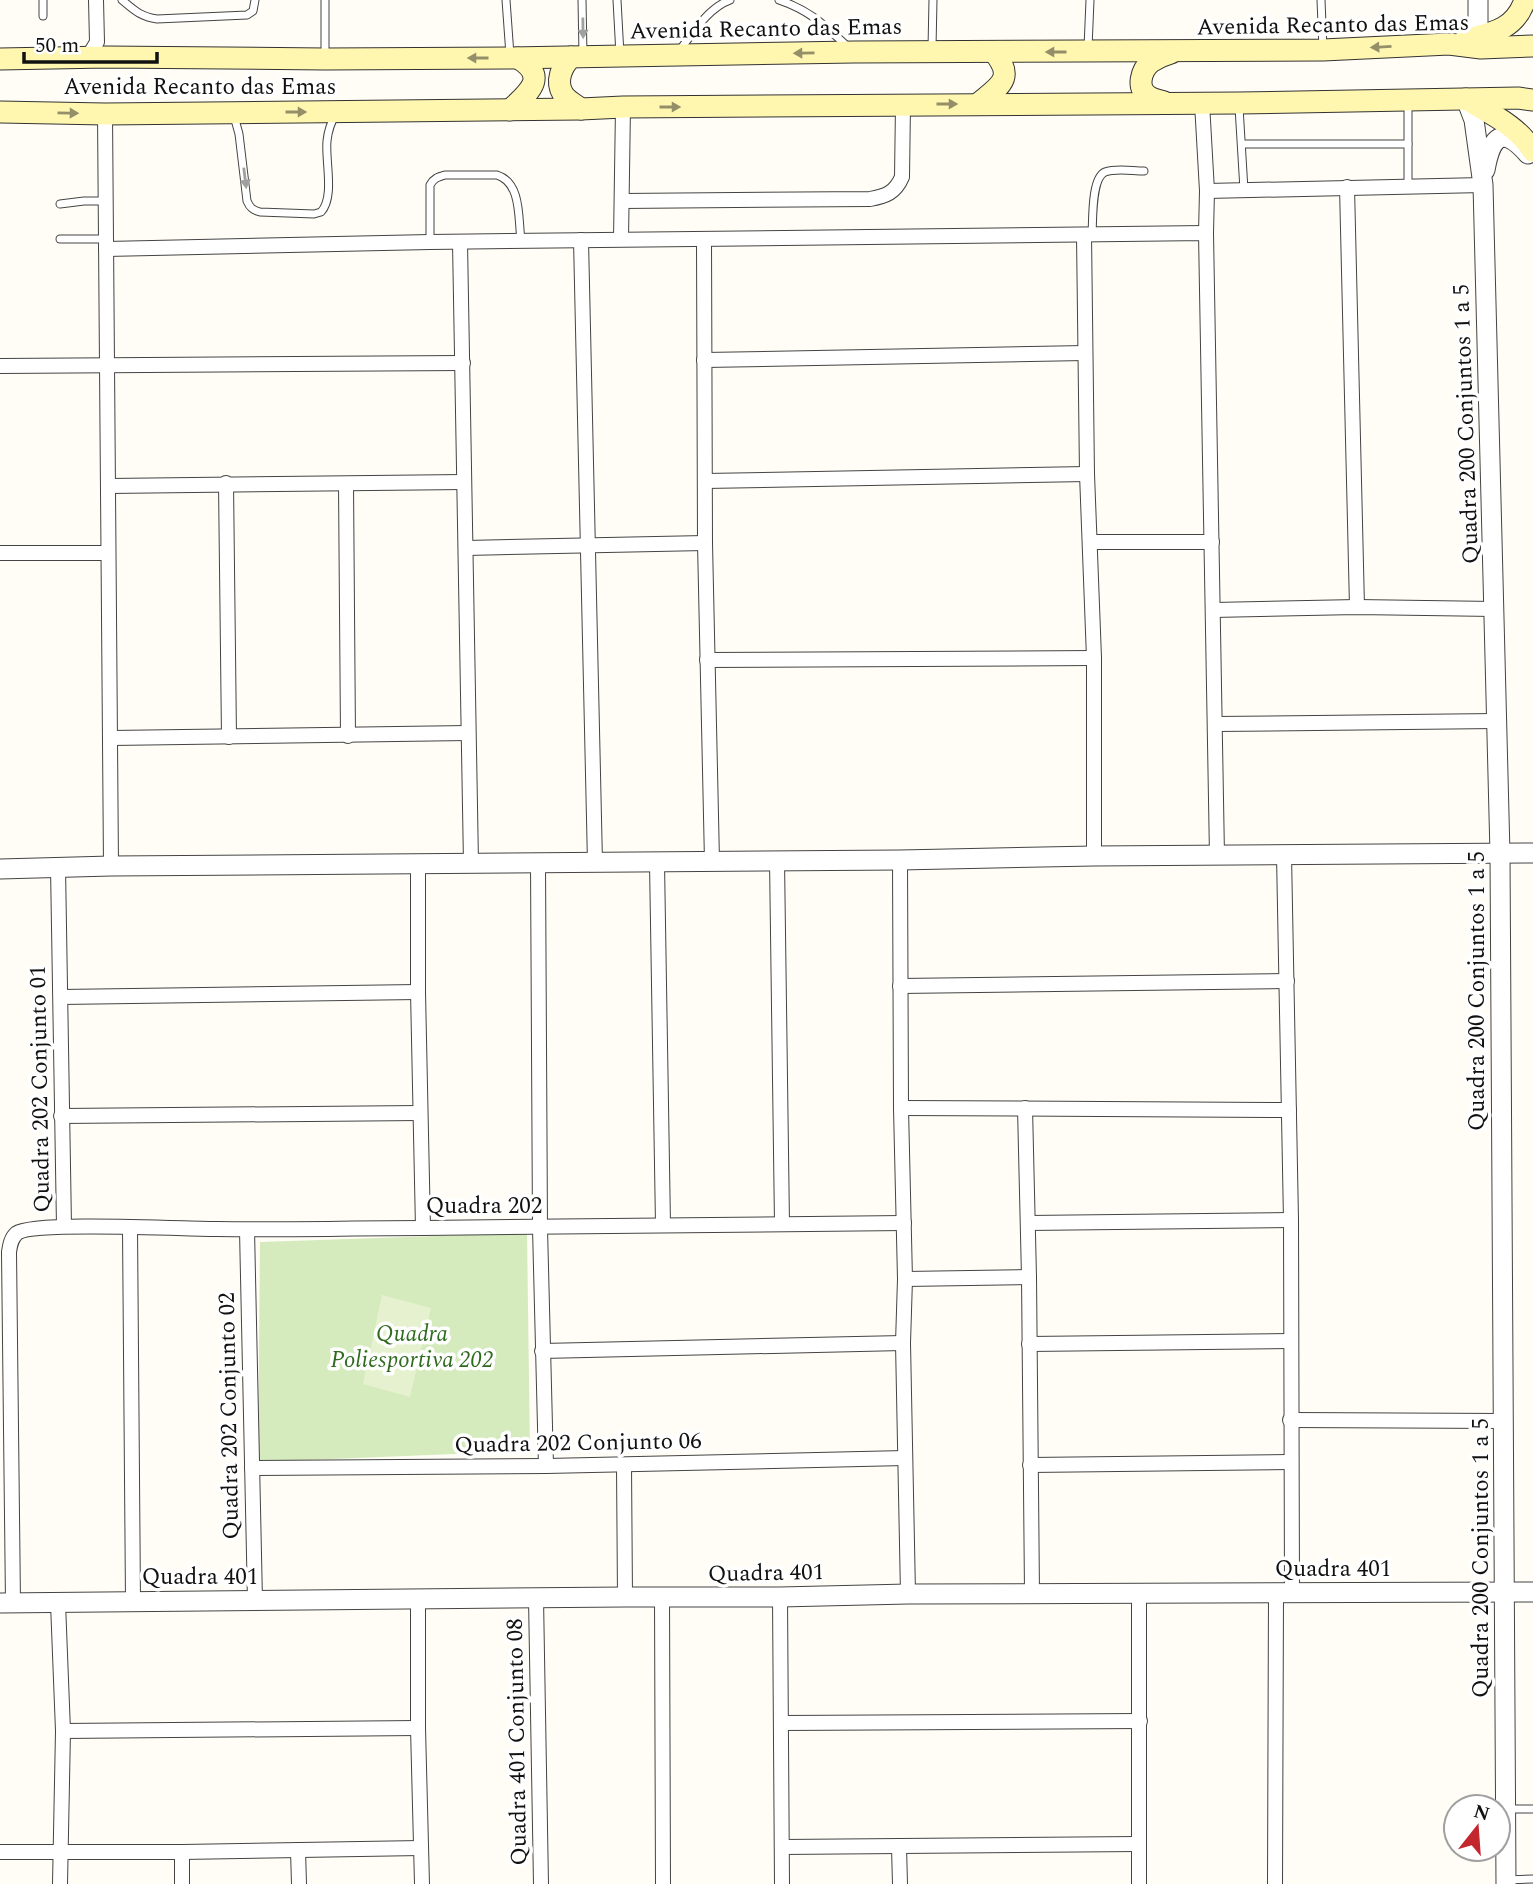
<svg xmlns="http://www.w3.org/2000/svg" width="1533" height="1884" viewBox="0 0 1533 1884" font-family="Spectral,serif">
	<rect width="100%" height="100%" fill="#fffdf5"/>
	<!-- green -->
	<path fill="#d5ebbd" d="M527,1233L530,1451L258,1462L260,1242Z"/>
	<!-- pitch -->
	<path fill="#e6f2cf" d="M382,1295L431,1308L410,1397L363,1384Z"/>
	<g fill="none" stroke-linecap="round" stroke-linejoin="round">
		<defs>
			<g id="service">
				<path d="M43,0V16"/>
				<path d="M122,0C134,10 141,17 157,19L247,15L253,11L255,0"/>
				<path d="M506,0L510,55"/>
				<path d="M582,0L583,55"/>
				<path d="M617,0L620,55"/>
				<path d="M779,0C811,11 824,25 848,47"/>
				<path d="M1321,0L1323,49"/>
				<path d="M932,48L933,0"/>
				<path d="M1088,48L1090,0"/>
				<path d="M679,51C693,33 708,8 730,0"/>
				<path d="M325,55V0"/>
				<path d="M1239,107L1244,190"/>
				<path d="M234,116L239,134L247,201C250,208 253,210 260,212L314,214L321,212C335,197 325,161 327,141C328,131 331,122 336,114"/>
				<path d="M1242,144H1408V101"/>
				<path d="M1408,186V144"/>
				<path d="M60,204L84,201H105"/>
				<path d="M1092,235C1093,221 1091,178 1105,172C1116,168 1132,171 1144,171"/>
				<path d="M60,239H105"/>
				<path d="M430,242V185C434,178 438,177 445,175H497C522,183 518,219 521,240"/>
				<path d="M1506,1809H1533"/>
				<path d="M1507,1880L1533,1879"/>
			</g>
			<g id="minor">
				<path d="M88,57L97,42L96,0"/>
				<path d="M1202,103L1207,191L1206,233"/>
				<path d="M105,114L111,866"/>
				<path d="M1347,187L1357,607"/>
				<path d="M1207,191L1483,185"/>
				<path d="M622,201L870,199C886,196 895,193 902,177L903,105"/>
				<path d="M1084,235L1087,474L1094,658V856"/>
				<path d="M621,239L623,107"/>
				<path d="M704,239L705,543L712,861"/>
				<path d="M581,240L595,863"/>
				<path d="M460,242L471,863"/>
				<path d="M106,249L430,242L1206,233L1217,856"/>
				<path d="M704,360L1085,353"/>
				<path d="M0,366L463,363"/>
				<path d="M705,481L1087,474"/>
				<path d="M226,483L229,737"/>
				<path d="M346,484L348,736"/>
				<path d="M109,486L464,482"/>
				<path d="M1090,542H1212"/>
				<path d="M466,548L705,543"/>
				<path d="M0,553H108"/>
				<path d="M1213,610L1357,607L1494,609"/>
				<path d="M707,660L1094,658"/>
				<path d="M1215,724L1496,721"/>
				<path d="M111,738L468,733"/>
				<path d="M1284,855L1291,1220L1292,1593"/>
				<path d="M777,860L782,1224"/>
				<path d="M900,860L901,1108L905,1279L903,1343L908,1594"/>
				<path d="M657,863L663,1225"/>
				<path d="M418,864V992L423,1228"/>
				<path d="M538,864L540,1228L546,1466"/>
				<path d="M58,867L64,1226"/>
				<path d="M900,986L1287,981"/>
				<path d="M61,997L418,992"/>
				<path d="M901,1108L1289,1110"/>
				<path d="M1025,1108L1029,1277L1032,1593"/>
				<path d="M61,1116L420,1113"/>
				<path d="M1028,1223L1291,1220"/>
				<path d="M130,1228L133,1601"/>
				<path d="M247,1230L255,1601"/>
				<path d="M905,1279L1029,1277"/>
				<path d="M1029,1344L1291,1341"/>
				<path d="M542,1351L903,1343"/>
				<path d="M1290,1420L1503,1421"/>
				<path d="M624,1465L625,1597"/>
				<path d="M1030,1465L1290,1462"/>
				<path d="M252,1468L546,1466L905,1458"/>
				<path d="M1139,1593V1884"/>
				<path d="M662,1597L663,1884"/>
				<path d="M780,1597L782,1884"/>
				<path d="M536,1598L541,1884"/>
				<path d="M418,1599V1728L422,1884"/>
				<path d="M13,1603L9,1252C10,1245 11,1238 17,1233C33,1221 187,1229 217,1229C285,1230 354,1228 423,1228C583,1227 743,1224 904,1223"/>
				<path d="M58,1603L63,1731L60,1884"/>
				<path d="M781,1723L1140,1721"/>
				<path d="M63,1731L418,1728"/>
				<path d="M782,1847L1138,1844"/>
				<path d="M899,1847L900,1884"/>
				<path d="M298,1850L299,1884"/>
				<path d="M0,1852H182L421,1848"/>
				<path d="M182,1852V1884"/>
				<path d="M1275,1884L1276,1592"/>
			</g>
			<g id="tertiary">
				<path d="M1478,37V0"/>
				<path d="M1466,99L1474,120L1483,185L1500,854L1506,1884"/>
				<path d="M1485,170C1491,137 1502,124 1528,154"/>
				<path d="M0,869L111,866L900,860L1094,856L1533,853"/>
				<path d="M0,1603L625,1597H780L908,1594L1533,1592"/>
			</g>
			<g id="secondary">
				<path d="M1465,40C1492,33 1515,30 1525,0"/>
				<path d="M571,57C562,66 555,81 563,94C566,100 576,105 581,109"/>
				<path d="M0,59L106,57L325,59L510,58L854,52L1323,50L1449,44L1481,48L1533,46"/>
				<path d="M1466,99C1491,114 1518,126 1533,151"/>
				<path d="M1164,102C1159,100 1153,100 1148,96C1136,88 1141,70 1151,62C1157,58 1164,55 1171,53"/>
				<path d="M978,104C999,86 1016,79 994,52"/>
				<path d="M510,110C529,92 549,77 518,58"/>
				<path d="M0,112L105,114L581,109L623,107L1239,103L1518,98L1533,100"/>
			</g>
		</defs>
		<!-- service casing -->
		<use href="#service" stroke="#444" stroke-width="9"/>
		<!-- minor casing -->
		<use href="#minor" stroke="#444" stroke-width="16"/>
		<!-- tertiary casing -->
		<use href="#tertiary" stroke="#444" stroke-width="21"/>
		<!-- secondary casing -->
		<use href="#secondary" stroke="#333" stroke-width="23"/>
		<!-- service -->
		<use href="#service" stroke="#fff" stroke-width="7"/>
		<!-- minor -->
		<use href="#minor" stroke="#fff" stroke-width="14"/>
		<!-- tertiary -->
		<use href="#tertiary" stroke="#fff" stroke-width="19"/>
		<!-- secondary -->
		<use href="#secondary" stroke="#fff6b0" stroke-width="21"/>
	</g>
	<!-- one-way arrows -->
	<defs><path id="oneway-solid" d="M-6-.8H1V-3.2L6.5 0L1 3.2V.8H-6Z" transform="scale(1.75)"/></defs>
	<g fill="#a0a0a0">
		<use href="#oneway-solid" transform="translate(583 28) rotate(89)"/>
		<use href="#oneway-solid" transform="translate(245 178) rotate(83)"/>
	</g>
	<g fill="#948f68">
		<use href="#oneway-solid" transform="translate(1381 47) rotate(177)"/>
		<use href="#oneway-solid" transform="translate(1056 52) rotate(-180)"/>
		<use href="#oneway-solid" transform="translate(804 53) rotate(179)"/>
		<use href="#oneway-solid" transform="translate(478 58) rotate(180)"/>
		<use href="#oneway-solid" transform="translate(947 104)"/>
		<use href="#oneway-solid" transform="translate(670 107)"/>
		<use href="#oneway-solid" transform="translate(296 112)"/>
		<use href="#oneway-solid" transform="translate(68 113) rotate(1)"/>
	</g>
	<g text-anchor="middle" stroke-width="7" stroke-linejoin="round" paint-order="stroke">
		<!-- street labels -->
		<g font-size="23" fill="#111" stroke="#fff">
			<text transform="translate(1333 24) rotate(-1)" y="8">Avenida Recanto das Emas</text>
			<text transform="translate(766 28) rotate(-1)" y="8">Avenida Recanto das Emas</text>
			<text x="200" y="94">Avenida Recanto das Emas</text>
			<text transform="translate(1465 424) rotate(-92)" y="8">Quadra 200 Conjuntos 1 a 5</text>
			<text transform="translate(1476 991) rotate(-90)" y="8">Quadra 200 Conjuntos 1 a 5</text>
			<text transform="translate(39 1089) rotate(-91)" y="8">Quadra 202 Conjunto 01</text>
			<text x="484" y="1213">Quadra 202</text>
			<text transform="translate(228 1416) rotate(-91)" y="8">Quadra 202 Conjunto 02</text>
			<text transform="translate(578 1442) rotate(-1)" y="8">Quadra 202 Conjunto 06</text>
			<text transform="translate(1480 1558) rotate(-90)" y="8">Quadra 200 Conjuntos 1 a 5</text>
			<text x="1333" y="1576">Quadra 401</text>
			<text transform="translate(766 1572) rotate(-1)" y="8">Quadra 401</text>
			<text x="200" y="1584">Quadra 401</text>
			<text transform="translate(516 1742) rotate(-91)" y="8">Quadra 401 Conjunto 08</text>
		</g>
		<!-- park labels -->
		<g font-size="23" font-style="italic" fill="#2f6b1f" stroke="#fff">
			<text x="412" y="1341">Quadra<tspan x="412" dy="26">Poliesportiva 202</tspan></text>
		</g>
	</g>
	<!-- north arrow -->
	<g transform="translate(1477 1828) rotate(17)"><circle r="33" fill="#ffffff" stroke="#a0a0a0" stroke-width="2"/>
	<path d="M0-5L12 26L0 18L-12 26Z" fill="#c4262e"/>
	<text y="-10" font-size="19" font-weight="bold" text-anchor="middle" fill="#111111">N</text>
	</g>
	<!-- scale -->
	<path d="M24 52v10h133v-10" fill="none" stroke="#111111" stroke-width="3.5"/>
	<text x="35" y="52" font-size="21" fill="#111111" stroke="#ffffff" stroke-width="5" paint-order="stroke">50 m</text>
</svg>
